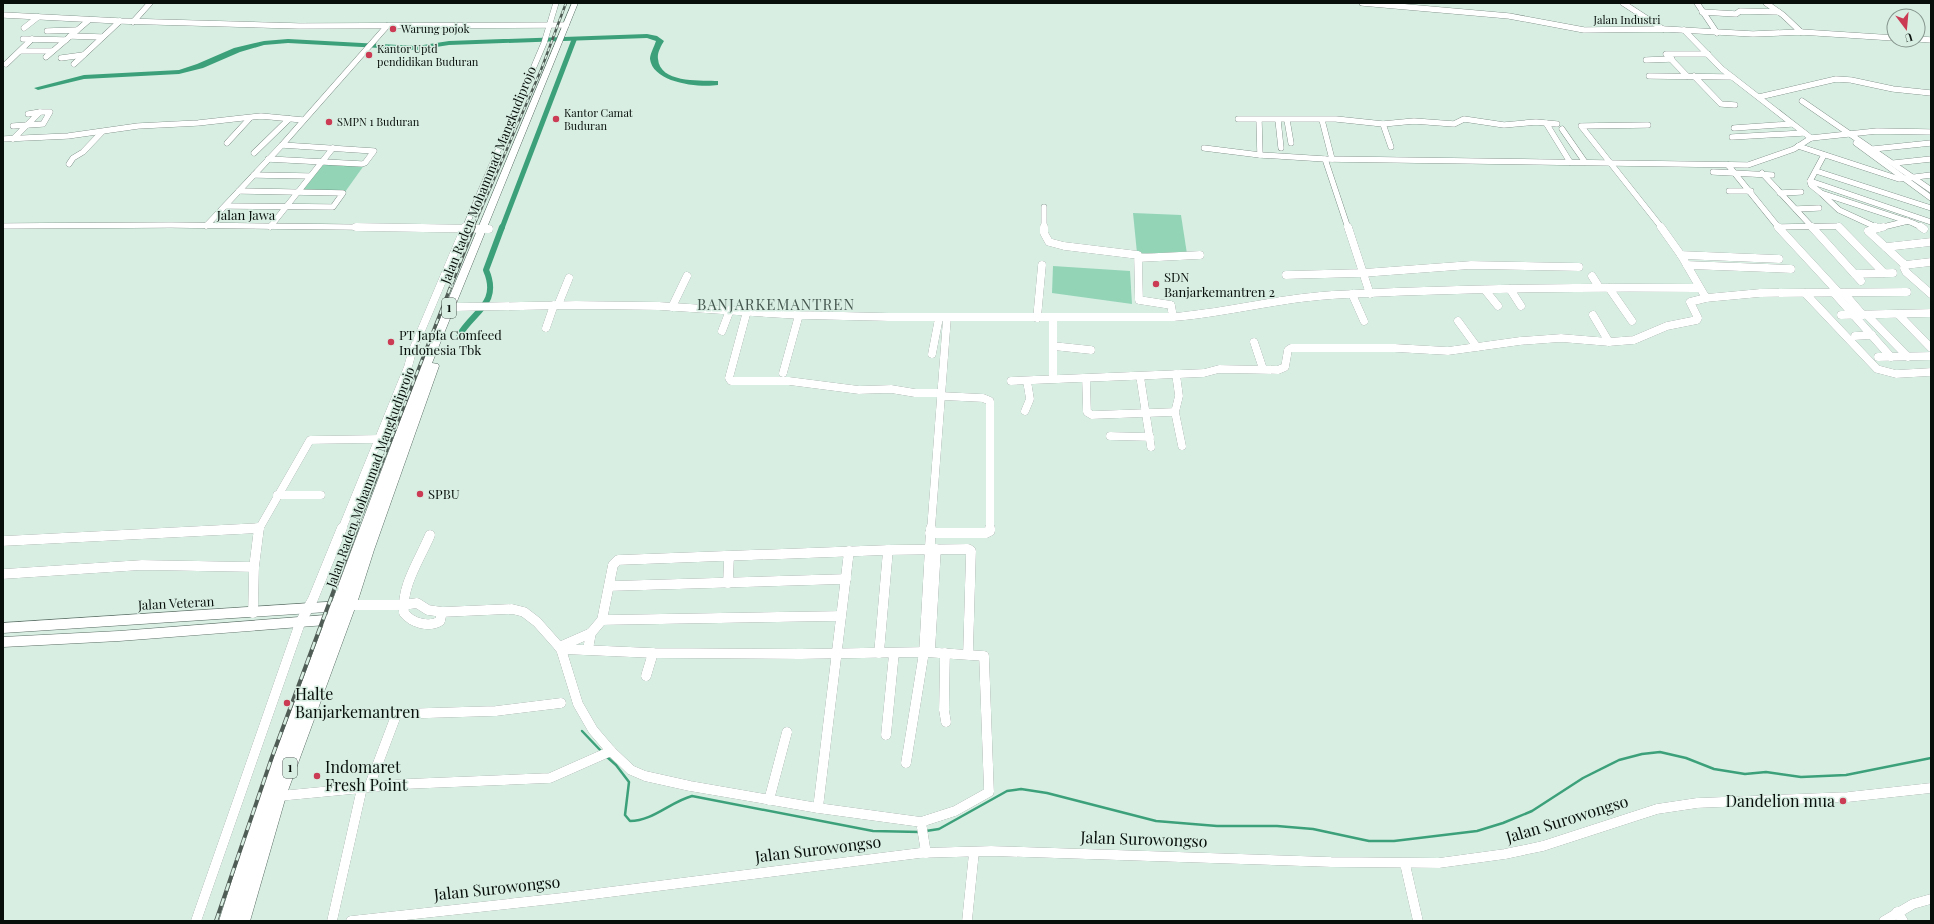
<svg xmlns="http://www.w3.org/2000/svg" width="1934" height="924" viewBox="0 0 1934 924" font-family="'Playfair Display',serif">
	<rect width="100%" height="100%" fill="#d8eee3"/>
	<!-- green -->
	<g fill="#93d4b7">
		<path d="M322,164H365L345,192L302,190Z"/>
		<path d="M1133,213L1181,215L1187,254L1137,253Z"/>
		<path d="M1053,266L1130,271L1132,304L1052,293Z"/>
	</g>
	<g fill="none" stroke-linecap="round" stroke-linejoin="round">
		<!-- stream -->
		<g stroke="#3ca17b" stroke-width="2.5">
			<path d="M582,731L602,752"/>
			<path d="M607,757L616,765L629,782L625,815L630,821C653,821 670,802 692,796L873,831L920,832"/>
			<path d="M926,831L939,829L1007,791L1021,789L1047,793L1156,821L1217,826H1277L1313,829L1369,841H1394L1477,831L1503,823L1532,811L1583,778L1619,760L1642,754L1660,752L1686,758L1714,769L1745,774L1766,772L1801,777L1846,775L1931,758"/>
		</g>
		<!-- canal-far1 -->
		<path stroke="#3ca17b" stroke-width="5" d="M502,228L574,40"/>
		<!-- canal -->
		<path stroke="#3ca17b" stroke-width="6" d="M459,336C472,312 501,304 486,270L502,227"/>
		<!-- river -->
		<path fill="#3ca17b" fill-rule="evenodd" d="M647,34L657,36L664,41C661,46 657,53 658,59C660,83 698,80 715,81H718V85C699,88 653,83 650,59C650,54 654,47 656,41L647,38L449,45L417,50L288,43L264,45L240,52L203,68L179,74L84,79L38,90L34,88L84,75L179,70L197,64L234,48L264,41L288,39L417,46L449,41Z"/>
		<defs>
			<g id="minor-far2">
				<path d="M1362,3L1509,16L1584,30L1664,29L1753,34L1801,32L1894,38"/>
				<path d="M1623,3L1663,29"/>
				<path d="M1697,3L1717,33"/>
				<path d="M1766,3L1783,15L1801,32"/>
				<path d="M1702,12L1736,14L1740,11L1778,12"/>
				<path d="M3,15L120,21L299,26L566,25"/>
				<path d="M133,22L150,3"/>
				<path d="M24,28L38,17"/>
				<path d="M1684,30L1722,69L1811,138"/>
				<path d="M47,31L77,30"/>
				<path d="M70,36L102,37"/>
				<path d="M23,39L66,40"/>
				<path d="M1918,39L1931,40"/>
				<path d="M21,51H52"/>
				<path d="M46,57L89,20"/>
				<path d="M61,58L83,55"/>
				<path d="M1646,60L1672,59"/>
				<path d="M6,64L32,39"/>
				<path d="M74,64L120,21"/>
				<path d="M1649,76L1732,77"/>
				<path d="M1687,76L1666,54H1708"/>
				<path d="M1694,76L1721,104L1735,105"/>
				<path d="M1759,97L1836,79L1851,80L1893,89L1931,93"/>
				<path d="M1802,101L1931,190"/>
				<path d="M1238,119H1336L1383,124L1414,121L1454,124L1464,119L1504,125L1536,122L1546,123"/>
				<path d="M1259,120L1260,155"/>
				<path d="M1278,120L1281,148"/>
				<path d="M1287,120L1291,143"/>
				<path d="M1322,120L1332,159"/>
				<path d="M1383,124L1391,147"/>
				<path d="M1557,124L1546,123L1570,162"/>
				<path d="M1648,125L1581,126L1662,228"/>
				<path d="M13,126L43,124L50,112H40"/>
				<path d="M1734,128L1792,124"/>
				<path d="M1562,129L1585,162"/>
				<path d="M1732,137L1804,133"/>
				<path d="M3,139L68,136L138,126L198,123L261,116L303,120"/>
				<path d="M13,139L40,112L28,114"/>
				<path d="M227,143L250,118"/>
				<path d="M1856,143L1931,198"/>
				<path d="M1798,146L1899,179L1931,175"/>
				<path d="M1204,148L1260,155L1325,159L1748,165L1794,149L1811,138L1877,131L1931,132"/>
				<path d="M1873,149L1931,143"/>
				<path d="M254,153L289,119"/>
				<path d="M1824,155L1810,181L1811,185L1821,193L1913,223L1923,228"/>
				<path d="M268,159L362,164L365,163L374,151L282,145"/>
				<path d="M1325,159L1348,228"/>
				<path d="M1894,163L1931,159"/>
				<path d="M69,164L73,158L83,152L102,132"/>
				<path d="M1728,165L1779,228"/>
				<path d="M1816,171L1931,208"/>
				<path d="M1713,172L1772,175"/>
				<path d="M1762,173L1813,228"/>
				<path d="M254,175L309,176"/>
				<path d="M1810,181L1931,222"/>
				<path d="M1729,191H1751"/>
				<path d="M1780,193L1801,192"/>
				<path d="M1821,193L1839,210L1878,228"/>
				<path d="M226,206L333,207L343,193L239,191"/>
				<path d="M1044,207V228"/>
				<path d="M1796,209L1819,208"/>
				<path d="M3,226L171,225L436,228"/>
				<path d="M206,226L282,145L387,26"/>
				<path d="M270,227L333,148"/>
				<path d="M1778,227L1838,226L1840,228"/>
				<path d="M465,228L544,43L556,3"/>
				<path d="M1879,228L1908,221"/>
			</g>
			<g id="minor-far1">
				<path d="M356,227L489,229"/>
				<path d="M1044,227V233L1049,242L1064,246L1138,255L1139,300L1171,305L1173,317"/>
				<path d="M1348,227L1370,294"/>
				<path d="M1661,227L1681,255L1706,298L1760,293L1907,292"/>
				<path d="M1778,227L1839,293"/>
				<path d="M1812,227L1861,281"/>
				<path d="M1839,227L1884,273"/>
				<path d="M1876,227L1878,228"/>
				<path d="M1883,227L1868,231L1905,265L1931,262"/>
				<path d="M1921,227L1924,229"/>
				<path d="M1886,247L1931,242"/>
				<path d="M1681,255L1779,259"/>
				<path d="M1139,258L1200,255"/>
				<path d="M1687,265L1791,269"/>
				<path d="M1905,265L1904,268L1906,272L1931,294"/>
				<path d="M1855,274L1893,273"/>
				<path d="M1286,275L1363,273L1471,265L1579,267"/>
				<path d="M1592,276L1599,287"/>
				<path d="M1609,288L1632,321"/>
				<path d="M1510,289L1521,306"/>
				<path d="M1485,290L1498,306"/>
				<path d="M1805,293L1877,369L1896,374L1931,372"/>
				<path d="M1834,293L1891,357"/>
				<path d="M1844,293L1863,315"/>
				<path d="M1352,294L1364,321"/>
				<path d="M558,305L569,278"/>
				<path d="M457,307L576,305L659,306L799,315L888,317H1173C1226,313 1279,298 1332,295C1454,288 1577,287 1699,288"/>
				<path d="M672,307L687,276"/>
				<path d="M747,311L729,378L731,381H789L859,390L891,389L915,393H941"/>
				<path d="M1898,314L1931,348"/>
				<path d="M1593,315L1609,342"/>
				<path d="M1841,315L1931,313"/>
				<path d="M1867,315L1908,357"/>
				<path d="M1037,318L1042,265"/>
				<path d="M1053,318V379"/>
				<path d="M1458,321L1477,347"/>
				<path d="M546,328L554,305"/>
				<path d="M722,331L730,310"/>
				<path d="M1855,336L1872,335"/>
				<path d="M1254,342L1263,369"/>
				<path d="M1053,346L1091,350"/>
				<path d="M932,354L939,318"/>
				<path d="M1878,357L1931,356"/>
				<path d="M783,373L799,315"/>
				<path d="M1176,374L1179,396L1175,412L1182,446"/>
				<path d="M1140,376L1151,447"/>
				<path d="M1086,378L1087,412L1092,415L1175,412"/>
				<path d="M1011,381L1204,373L1219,369L1278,370L1285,367L1288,350L1291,348H1395L1448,351L1520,341L1561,338L1609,342L1634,340L1667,326L1697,320L1698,318L1690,302L1706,298"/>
				<path d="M941,396L983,398L990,401V529"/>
				<path d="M1025,411L1030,399L1027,381"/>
				<path d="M1110,436L1150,437"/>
				<path d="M277,495H321"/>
				<path d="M246,529L259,528"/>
				<path d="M259,529L310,440L378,439"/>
				<path d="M342,529L408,367L412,352L465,227"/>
				<path d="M931,529L947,318"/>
			</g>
			<g id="minor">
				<path d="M930,533H986L990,531V528"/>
				<path d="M430,535C420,559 401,586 404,613C412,623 429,628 440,621L442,612"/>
				<path d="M3,541L259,528"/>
				<path d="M3,574L142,565L254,567"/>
				<path d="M728,583L729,557"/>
				<path d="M610,586L846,579"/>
				<path d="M350,605H403L417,603L428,610L442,612L512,609L524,612L537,622L561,649L578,704L593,730L611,751L631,770L645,776L690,786L818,808L921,822L926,853"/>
				<path d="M253,613L254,567L259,528"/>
				<path d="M602,620L841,616"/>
				<path d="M559,647L591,633"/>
				<path d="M561,649L653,653L801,654L924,652L984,656L989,792L955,811L921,822"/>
				<path d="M588,649L591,633L602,620L613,565L618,560L888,550L968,549L971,551L968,654"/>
				<path d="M930,652L936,549"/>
				<path d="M879,653L888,550"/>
				<path d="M945,653L944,710L946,722"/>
				<path d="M646,676L653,653"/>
				<path d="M362,715L496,711L561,703"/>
				<path d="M886,735L894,653"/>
				<path d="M906,763L924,652L931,528"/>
				<path d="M369,787L397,713"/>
				<path d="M279,796L405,784L550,778L611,751"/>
				<path d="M769,800L787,732"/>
				<path d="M818,808L849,551"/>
				<path d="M1405,864L1418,921"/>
				<path d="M1897,912L1903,921"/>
				<path d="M196,921L300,623L313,599L342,528"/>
				<path d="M332,921L362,788"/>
				<path d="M351,921L562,898L920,853L991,851L1331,862L1439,863L1505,854L1543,846L1657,809L1697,803L1848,797L1931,788"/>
				<path d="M967,921L974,852"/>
				<path d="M1884,921L1913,904L1931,899"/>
			</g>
			<g id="major">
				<path d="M342,601L346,603L348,606L346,609L342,611L3,633V623Z"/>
				<path d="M339,614L343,616L345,619L343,622L339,624L119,641L3,647V637L119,631Z"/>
			</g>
			<path id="highway" d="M572,3H578L432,363L438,364L439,366L374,550L359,597L286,796L250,921H219L258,799L423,360Z"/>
		</defs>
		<!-- minor-far2 casing -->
		<use href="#minor-far2" stroke="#5b6e65" stroke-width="6"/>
		<!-- minor-far1 casing -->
		<use href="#minor-far1" stroke="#5b6e65" stroke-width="8"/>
		<!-- minor casing -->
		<use href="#minor" stroke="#5b6e65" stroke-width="10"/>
		<!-- major casing -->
		<use href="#major" stroke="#5b6e65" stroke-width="1"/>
		<!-- highway casing -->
		<use href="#highway" stroke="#5b6e65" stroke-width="1"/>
		<!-- minor-far2 -->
		<use href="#minor-far2" stroke="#fff" stroke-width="5.5"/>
		<!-- minor-far1 -->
		<use href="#minor-far1" stroke="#fff" stroke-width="8"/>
		<!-- minor -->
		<use href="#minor" stroke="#fff" stroke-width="10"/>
		<!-- major -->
		<use href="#major" fill="#fff" fill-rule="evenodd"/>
		<!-- highway -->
		<use href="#highway" fill="#fff" fill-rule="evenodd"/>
		<defs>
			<path id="rail-far2" d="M473,228L541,70L566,3"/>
			<path id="rail-far1" d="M356,529L474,227"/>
			<path id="rail" d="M216,921L272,757L357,528"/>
		</defs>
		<!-- rail-far2 casing -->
		<use href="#rail-far2" stroke="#505d56" stroke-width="2.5"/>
		<!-- rail-far1 casing -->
		<use href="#rail-far1" stroke="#505d56" stroke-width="3.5"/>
		<!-- rail casing -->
		<use href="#rail" stroke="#505d56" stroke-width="4"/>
		<!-- rail-far2 -->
		<use href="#rail-far2" stroke="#d8eee3" stroke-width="1.5" stroke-dasharray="4" stroke-linecap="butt"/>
		<!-- rail-far1 -->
		<use href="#rail-far1" stroke="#d8eee3" stroke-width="2" stroke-dasharray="5.5" stroke-linecap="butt"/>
		<!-- rail -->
		<use href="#rail" stroke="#d8eee3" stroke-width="2.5" stroke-dasharray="8" stroke-linecap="butt"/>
	</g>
	<!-- markers -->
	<g fill="#cb3b54" stroke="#d8eee3" stroke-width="1.5">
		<circle cx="393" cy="29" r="4"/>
		<circle cx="369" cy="55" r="4"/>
		<circle cx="556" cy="119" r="4"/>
		<circle cx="329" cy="122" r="4"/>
		<circle cx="1156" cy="284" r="4"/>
		<circle cx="391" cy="342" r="4"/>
		<circle cx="420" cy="494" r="4"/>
		<circle cx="287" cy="703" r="4"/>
		<circle cx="317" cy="776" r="4"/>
		<circle cx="1843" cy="801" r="4"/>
	</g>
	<g text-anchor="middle" stroke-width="3" stroke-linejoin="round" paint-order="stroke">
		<!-- far-street labels -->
		<g font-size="11" fill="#080f0b" stroke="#d8eee3">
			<text x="1627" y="24">Jalan Industri</text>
		</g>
		<!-- far-poi labels -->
		<g font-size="11" fill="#080f0b" stroke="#d8eee3" text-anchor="start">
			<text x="401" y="33">Warung pojok</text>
			<text x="377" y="53">Kantor Uptd<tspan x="377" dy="13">pendidikan Buduran</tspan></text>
			<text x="564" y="117">Kantor Camat<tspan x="564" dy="13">Buduran</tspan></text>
			<text x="337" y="126">SMPN 1 Buduran</text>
		</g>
		<!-- shield labels -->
		<g fill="#d8eee3" stroke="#46524c" stroke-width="1">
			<rect x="442" y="298" width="14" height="20" rx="3"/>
			<rect x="283" y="758" width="14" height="20" rx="3"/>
		</g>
		<g font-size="12" font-weight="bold" fill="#080f0b">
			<text x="449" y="312">1</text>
			<text x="290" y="772">1</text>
		</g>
		<!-- street labels -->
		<g font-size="13" fill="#080f0b" stroke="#d8eee3">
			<text transform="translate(488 175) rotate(-68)" y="5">Jalan Raden Mohammad Mangkudiprojo</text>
			<text x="246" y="220">Jalan Jawa</text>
			<text transform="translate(370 477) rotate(-70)" y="5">Jalan Raden Mohammad Mangkudiprojo</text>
			<text transform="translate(176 603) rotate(-3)" y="5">Jalan Veteran</text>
		</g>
		<!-- poi labels -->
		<g font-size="13" fill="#080f0b" stroke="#d8eee3" text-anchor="start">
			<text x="1164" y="282">SDN<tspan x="1164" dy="15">Banjarkemantren 2</tspan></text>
			<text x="399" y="340">PT Japfa Comfeed<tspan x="399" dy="15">Indonesia Tbk</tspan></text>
			<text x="428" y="499">SPBU</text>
		</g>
		<!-- quarter labels -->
		<g font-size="15" letter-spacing="1" fill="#45574f" stroke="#d8eee3">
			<text x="776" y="310">BANJARKEMANTREN</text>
		</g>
		<!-- near-poi labels -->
		<g font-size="16" fill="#080f0b" stroke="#d8eee3" text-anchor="start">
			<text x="295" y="700">Halte<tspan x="295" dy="18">Banjarkemantren</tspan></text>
			<text x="325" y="773">Indomaret<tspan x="325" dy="18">Fresh Point</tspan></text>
			<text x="1835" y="807" text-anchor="end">Dandelion mua</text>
		</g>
		<!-- near-street labels -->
		<g font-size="16" fill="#080f0b" stroke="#d8eee3">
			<text transform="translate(1567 819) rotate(-17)" y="6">Jalan Surowongso</text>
			<text transform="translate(1144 839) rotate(2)" y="6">Jalan Surowongso</text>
			<text transform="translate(818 849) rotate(-7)" y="6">Jalan Surowongso</text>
			<text transform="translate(497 888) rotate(-6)" y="6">Jalan Surowongso</text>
		</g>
	</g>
	<!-- border -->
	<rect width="1934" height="924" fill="none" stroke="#080f0b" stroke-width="8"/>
	<!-- north arrow -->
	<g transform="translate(1906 28) rotate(164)"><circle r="19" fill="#d8eee3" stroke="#85958d"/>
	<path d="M0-3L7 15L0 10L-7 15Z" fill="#cb3b54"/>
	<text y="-6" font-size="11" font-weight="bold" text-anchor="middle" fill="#080f0b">U</text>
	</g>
</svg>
